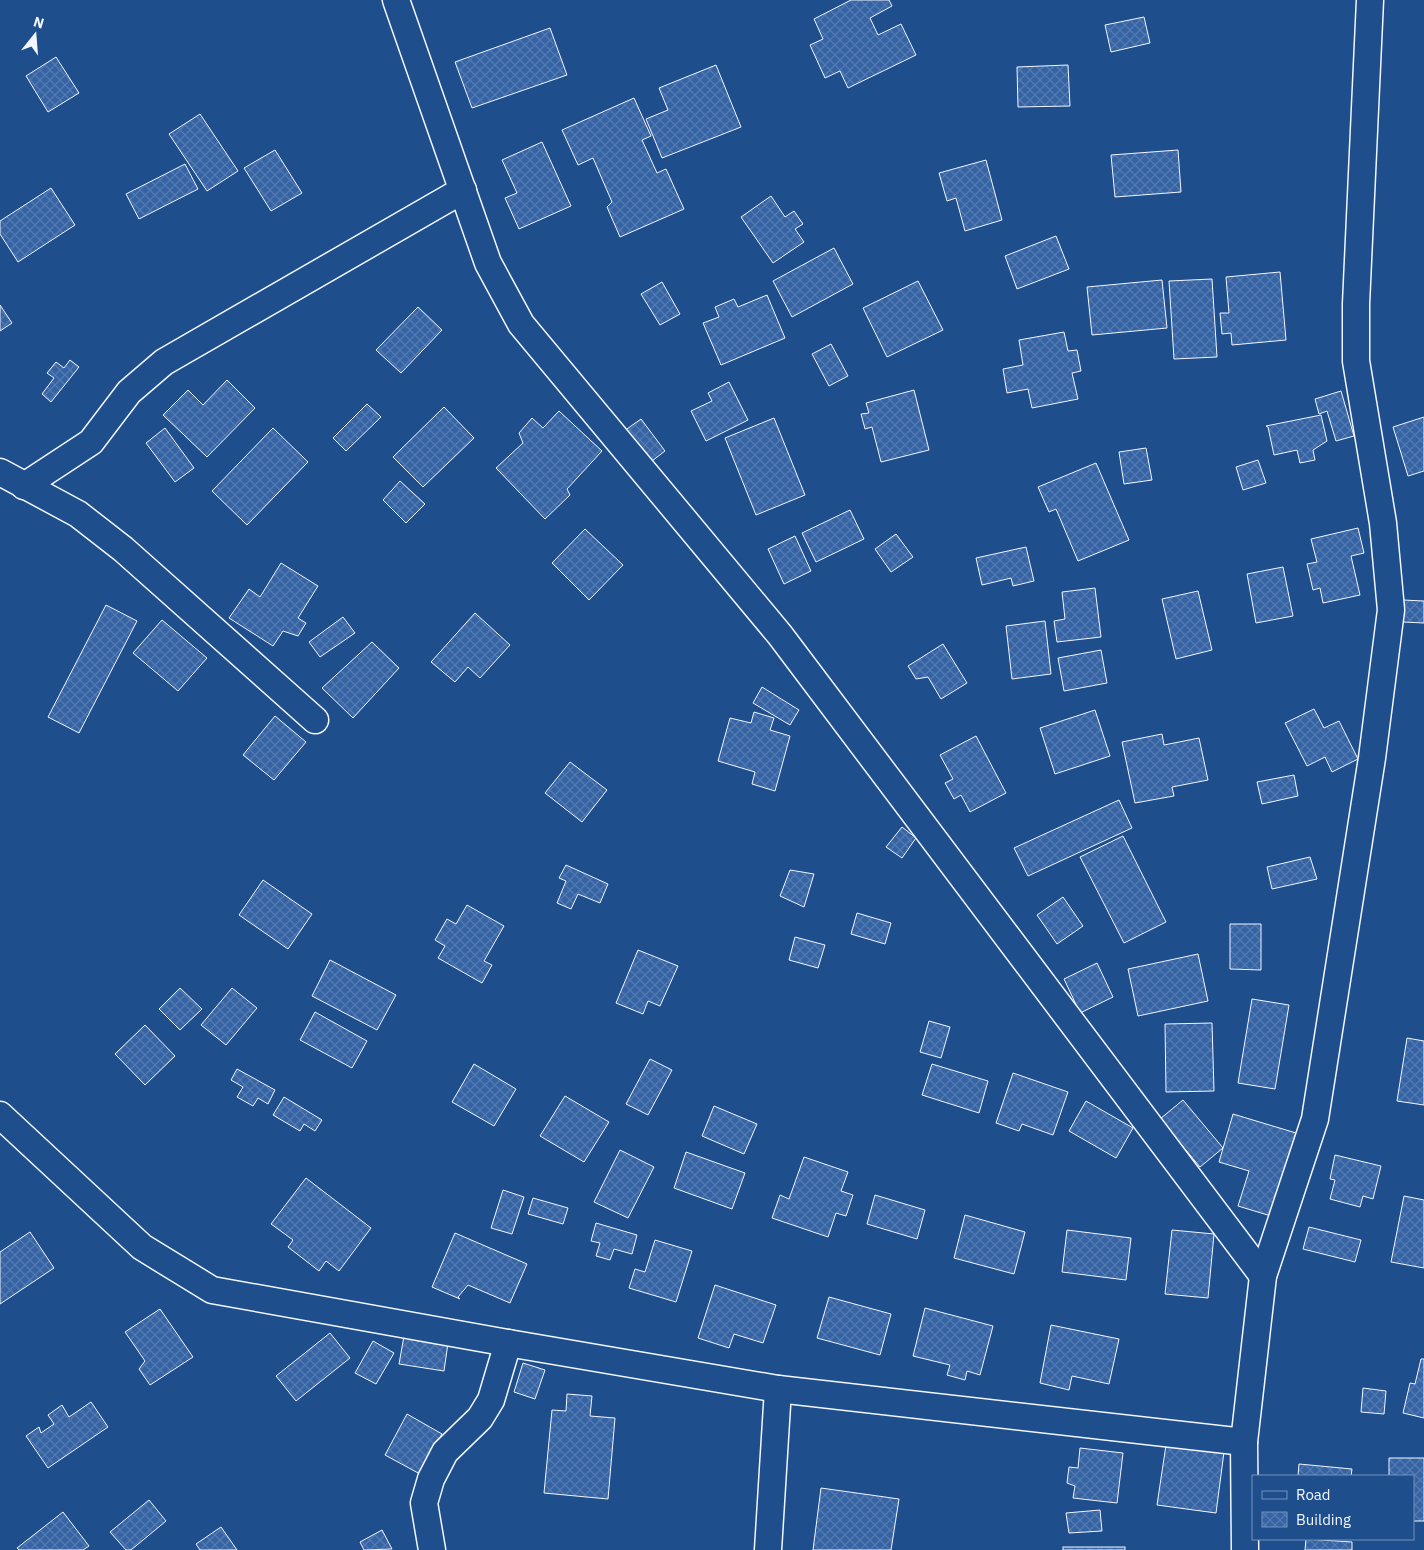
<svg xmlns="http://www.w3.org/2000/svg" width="1424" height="1550" viewBox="0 0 1424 1550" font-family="'IBM Plex Sans',sans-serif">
	<defs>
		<pattern id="building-cross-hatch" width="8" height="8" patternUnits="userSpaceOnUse" patternTransform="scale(1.25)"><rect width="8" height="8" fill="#3563a3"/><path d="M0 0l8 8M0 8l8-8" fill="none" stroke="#537ab1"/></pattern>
	</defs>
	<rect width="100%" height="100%" fill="#1f4e8c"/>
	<!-- building -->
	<g fill="url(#building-cross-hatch)" stroke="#f2f6ff">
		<path d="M851,0H889L892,6L870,18L878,35L901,24L916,55L848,88L840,71L825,78L810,45L823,39L814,19Z"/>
		<path d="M1144,17L1150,43L1111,52L1105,25Z"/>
		<path d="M550,28L567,75L472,108L455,62Z"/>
		<path d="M56,57L79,93L48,112L26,76Z"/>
		<path d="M716,65L741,127L662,158L646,119L668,110L659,88Z"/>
		<path d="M1068,65L1070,106L1018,107L1017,67Z"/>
		<path d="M634,98L651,136L642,140L657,173L666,169L684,209L620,237L607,207L612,202L593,158L578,165L562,130Z"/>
		<path d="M200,114L238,171L207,191L169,134Z"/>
		<path d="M542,142L571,206L519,229L505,198L517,193L502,160Z"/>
		<path d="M275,150L302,193L271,211L244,168Z"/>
		<path d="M1178,150L1181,192L1115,197L1111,155Z"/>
		<path d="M986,160L1002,220L965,231L956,198L947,201L939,173Z"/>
		<path d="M185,164L198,189L139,219L126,194Z"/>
		<path d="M51,188L75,225L18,262L0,234V221Z"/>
		<path d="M771,196L785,217L794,211L803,224L795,229L804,242L773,263L741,217Z"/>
		<path d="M1056,236L1069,269L1017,289L1005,256Z"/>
		<path d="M834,248L853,284L792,317L773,281Z"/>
		<path d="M1280,272L1286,340L1232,345L1231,333L1222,334L1220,313H1229L1226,277Z"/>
		<path d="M1212,279L1217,357L1174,359L1169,281Z"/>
		<path d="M1162,280L1167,328L1092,335L1087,287Z"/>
		<path d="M918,281L943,330L887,357L863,308Z"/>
		<path d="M662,282L680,314L660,325L641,294Z"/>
		<path d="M767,295L785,338L721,365L703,323L719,317L715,307L734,299L738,307Z"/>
		<path d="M0,305L12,323L0,331Z"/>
		<path d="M418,307L442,330L401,373L376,350Z"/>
		<path d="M1064,332L1068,351L1077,350L1081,371L1072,373L1078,399L1032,408L1028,389L1007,393L1003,369L1023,365L1019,340Z"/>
		<path d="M831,344L848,376L829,386L812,354Z"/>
		<path d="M70,360L79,367L51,402L42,394L54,378L47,373L56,362L64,368Z"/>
		<path d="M227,380L255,408L207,457L163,415L188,390L203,405Z"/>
		<path d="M729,382L748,420L706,441L691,411L712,401L708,393Z"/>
		<path d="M914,390L929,450L881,462L872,427L865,429L861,414L869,413L866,403Z"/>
		<path d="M1341,391L1354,436L1336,441L1327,411L1319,414L1315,399Z"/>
		<path d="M367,404L381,417L346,451L333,438Z"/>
		<path d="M444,407L474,438L423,487L393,457Z"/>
		<path d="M559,411L602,451L567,489L570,495L545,519L496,468L523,443L519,433L532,418L543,428Z"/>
		<path d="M1321,415L1327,441L1313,450L1315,460L1300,463L1297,450L1274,455L1268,427L1266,426Z"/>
		<path d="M1424,417V471L1408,476L1393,427Z"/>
		<path d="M774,418L805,495L756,515L725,438Z"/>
		<path d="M641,419L665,451L648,464L624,431Z"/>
		<path d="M165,428L194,468L175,482L146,443Z"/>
		<path d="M273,428L308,462L247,525L212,491Z"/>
		<path d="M1146,448L1152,480L1124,484L1119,452Z"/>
		<path d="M1258,460L1266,483L1243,490L1236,467Z"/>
		<path d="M1096,463L1129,540L1078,561L1056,509L1049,512L1038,487Z"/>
		<path d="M400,481L425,504L406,523L383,500Z"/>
		<path d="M850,510L864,539L816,562L802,533Z"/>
		<path d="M1358,528L1364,553L1351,556L1360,595L1323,603L1320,588L1313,590L1307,564L1317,562L1311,539Z"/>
		<path d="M585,529L623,565L589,600L552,563Z"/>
		<path d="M896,534L913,557L891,572L875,549Z"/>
		<path d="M795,536L811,571L784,584L768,549Z"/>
		<path d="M1026,547L1034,581L1013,586L1011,578L982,585L976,558Z"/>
		<path d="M281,563L318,586L298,618L306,623L298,636L283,631L273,646L229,618L249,589L260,597Z"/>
		<path d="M1283,567L1293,616L1256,623L1247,574Z"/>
		<path d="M1095,588L1101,637L1057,642L1054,621L1065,619L1062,592Z"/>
		<path d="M1198,591L1212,650L1176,659L1162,599Z"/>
		<path d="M1403,600L1424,601V623L1403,622Z"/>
		<path d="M106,605L137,621L79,733L48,717Z"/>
		<path d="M475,613L510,645L480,678L468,667L455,682L431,662Z"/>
		<path d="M343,617L355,633L320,657L309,642Z"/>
		<path d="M162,620L207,658L178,691L133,653Z"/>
		<path d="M1045,621L1051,674L1012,679L1006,626Z"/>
		<path d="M372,642L399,668L353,718L322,688Z"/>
		<path d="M943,644L967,683L941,699L928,677L916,679L908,666Z"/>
		<path d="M1101,650L1107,683L1064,691L1058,658Z"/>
		<path d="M762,687L799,710L790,725L753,703Z"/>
		<path d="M1314,709L1324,728L1339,721L1358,759L1332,772L1325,757L1307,766L1285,723Z"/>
		<path d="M1095,710L1110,756L1055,774L1040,728Z"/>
		<path d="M754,712L774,718L770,730L790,736L775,791L752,784L755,772L718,761L730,718L751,723Z"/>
		<path d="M275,716L306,742L274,780L243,755Z"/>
		<path d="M1162,734L1164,745L1199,738L1208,780L1172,787L1174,796L1135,803L1122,742Z"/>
		<path d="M976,736L1006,793L970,812L961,795L954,799L945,783L953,779L940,755Z"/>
		<path d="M570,762L607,790L582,822L545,793Z"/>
		<path d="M1294,775L1298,796L1262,804L1257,782Z"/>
		<path d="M1119,800L1132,828L1028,876L1014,848Z"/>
		<path d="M902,827L916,838L902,858L886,847Z"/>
		<path d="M1123,836L1166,922L1124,943L1080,857Z"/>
		<path d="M1310,857L1317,879L1272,889L1267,867Z"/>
		<path d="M566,865L608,884L600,903L578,894L571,909L557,903L566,881L559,878Z"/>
		<path d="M790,870L814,874L804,907L780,896Z"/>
		<path d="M263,880L312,914L288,949L239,915Z"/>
		<path d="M1063,897L1083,926L1057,944L1037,915Z"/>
		<path d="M467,905L504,926L484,961L492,965L482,983L438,958L445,946L435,940L447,919L456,924Z"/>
		<path d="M857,913L891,923L885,944L851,934Z"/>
		<path d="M1230,924H1261V970L1230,969Z"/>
		<path d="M795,937L825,945L818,968L789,960Z"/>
		<path d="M638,950L678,966L660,1006L648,1001L643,1014L616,1003Z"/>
		<path d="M1198,954L1208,1001L1138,1016L1128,969Z"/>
		<path d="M330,960L396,995L377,1030L312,996Z"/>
		<path d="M1097,963L1113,997L1080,1013L1064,979Z"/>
		<path d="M180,988L202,1009L180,1030L159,1009Z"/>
		<path d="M232,988L257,1008L226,1045L201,1025Z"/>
		<path d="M1252,999L1289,1005L1275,1089L1238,1083Z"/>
		<path d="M315,1012L367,1041L352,1068L300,1040Z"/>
		<path d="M929,1021L950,1027L941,1058L920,1052Z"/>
		<path d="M1212,1023L1214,1091L1166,1092L1165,1024Z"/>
		<path d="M145,1025L175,1056L145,1085L115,1054Z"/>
		<path d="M1407,1038L1424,1041V1105L1397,1101Z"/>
		<path d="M650,1059L672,1070L648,1115L626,1104Z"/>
		<path d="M474,1064L516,1089L494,1126L452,1102Z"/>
		<path d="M932,1064L988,1081L979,1113L922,1095Z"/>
		<path d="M237,1069L275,1090L268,1104L258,1098L253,1106L237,1097L243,1087L231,1080Z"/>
		<path d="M1013,1073L1068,1092L1053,1135L1022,1124L1019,1131L996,1123Z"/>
		<path d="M565,1096L609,1122L584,1162L540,1136Z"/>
		<path d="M284,1097L322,1120L315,1131L304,1124L300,1131L273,1115Z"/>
		<path d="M1183,1100L1223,1148L1200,1167L1160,1119Z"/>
		<path d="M1086,1101L1133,1128L1116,1158L1069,1131Z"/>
		<path d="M714,1106L757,1124L744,1154L702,1136Z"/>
		<path d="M1233,1114L1296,1133L1271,1216L1238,1206L1249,1171L1219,1162Z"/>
		<path d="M620,1150L654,1167L628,1218L594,1202Z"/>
		<path d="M686,1152L745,1173L732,1209L674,1188Z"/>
		<path d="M1335,1155L1381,1166L1373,1199L1363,1196L1360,1207L1330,1199L1335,1180L1330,1179Z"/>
		<path d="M804,1157L848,1172L841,1191L853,1195L846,1216L836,1213L828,1237L772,1218L780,1195L789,1199Z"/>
		<path d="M306,1178L371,1228L339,1271L326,1261L319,1271L288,1247L293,1240L271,1224Z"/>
		<path d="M503,1190L524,1197L512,1234L491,1228Z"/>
		<path d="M875,1195L925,1210L917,1239L867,1224Z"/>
		<path d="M1404,1196L1424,1200V1268L1391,1262Z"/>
		<path d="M533,1198L568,1208L563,1224L528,1214Z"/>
		<path d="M965,1215L1025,1232L1014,1274L954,1258Z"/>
		<path d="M596,1223L637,1235L632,1254L614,1249L610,1260L596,1256L600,1243L591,1241Z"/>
		<path d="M1309,1227L1361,1240L1355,1262L1303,1249Z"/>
		<path d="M1067,1230L1131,1238L1126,1280L1062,1272Z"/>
		<path d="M1172,1230L1214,1234L1208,1298L1165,1294Z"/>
		<path d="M30,1232L54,1268L0,1304V1252Z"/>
		<path d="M455,1233L527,1264L510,1303L468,1285L458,1297L460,1299L432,1287Z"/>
		<path d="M655,1240L692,1251L676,1302L629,1288L635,1269L645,1272Z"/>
		<path d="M715,1285L776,1305L763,1343L734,1334L729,1348L698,1338Z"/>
		<path d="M829,1297L891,1314L880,1355L817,1338Z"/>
		<path d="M925,1308L993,1326L980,1375L967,1371L965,1380L947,1375L950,1365L913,1356Z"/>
		<path d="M160,1309L193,1357L150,1385L139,1369L145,1361L125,1332Z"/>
		<path d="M1051,1325L1119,1339L1109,1384L1072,1376L1069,1390L1040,1383Z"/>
		<path d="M330,1333L350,1358L296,1401L276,1376Z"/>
		<path d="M404,1336L448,1343L444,1371L399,1364Z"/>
		<path d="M373,1341L394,1353L376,1384L355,1373Z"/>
		<path d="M1421,1359H1424V1418L1403,1413L1410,1383L1415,1384Z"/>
		<path d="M523,1363L545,1370L535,1399L514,1392Z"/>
		<path d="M1363,1388L1386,1391L1384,1414L1361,1412Z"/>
		<path d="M567,1394L592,1396L590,1416L615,1418L608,1499L544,1493L552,1410L566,1411Z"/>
		<path d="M91,1402L108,1427L48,1468L26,1436L39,1427L41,1433L54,1424L48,1415L62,1405L69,1417Z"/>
		<path d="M407,1414L442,1434L420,1474L385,1455Z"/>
		<path d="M1166,1445L1224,1452L1216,1513L1157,1505Z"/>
		<path d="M1080,1448L1123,1453L1117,1503L1073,1498L1075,1486L1067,1483L1069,1467L1078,1468Z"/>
		<path d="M1389,1458H1424V1521H1413V1476H1389Z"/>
		<path d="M1299,1464L1352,1469L1351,1476H1298Z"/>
		<path d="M821,1488L899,1499L891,1550H813Z"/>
		<path d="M149,1500L166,1521L131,1550H126L110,1532Z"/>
		<path d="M1100,1510L1102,1531L1069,1533L1066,1513Z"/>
		<path d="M63,1512L89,1546L83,1550H19L17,1548Z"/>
		<path d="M221,1527L237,1550H200L196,1544Z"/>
		<path d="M382,1530L392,1549L364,1550L360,1542Z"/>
		<path d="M1306,1539L1352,1542V1550H1305Z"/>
		<rect x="1063" y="1547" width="62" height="3"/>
	</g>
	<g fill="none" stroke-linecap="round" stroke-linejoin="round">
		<defs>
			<g id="street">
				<path d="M396,0L488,263L521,324L780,635L1263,1276"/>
				<path d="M0,472L78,514L123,549L315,720"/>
				<path d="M24,486L91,442L129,392L164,362L463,190"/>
				<path d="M0,1115L142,1247L212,1290L508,1343L778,1389L1244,1442"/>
				<path d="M432,1550L424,1503L431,1479L445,1452L480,1418L491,1400L508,1343"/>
				<path d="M768,1550L778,1389"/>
				<path d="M1245,1550L1244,1442L1263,1276L1315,1119L1372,758L1391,610L1383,523L1356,361V304L1370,0"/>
			</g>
		</defs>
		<!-- street casing -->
		<use href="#street" stroke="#f2f6ff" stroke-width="29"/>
		<!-- street -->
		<use href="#street" stroke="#1f4e8c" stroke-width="26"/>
	</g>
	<!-- legend -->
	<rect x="1252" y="1475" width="162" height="65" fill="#1f4e8c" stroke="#7391ba"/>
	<rect x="1262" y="1491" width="25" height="8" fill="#1f4e8c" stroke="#7391ba"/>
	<text x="1296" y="1500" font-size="15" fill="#f2f6ff">Road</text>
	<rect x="1262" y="1512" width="25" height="15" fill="url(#building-cross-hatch)" stroke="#7391ba"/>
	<text x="1296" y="1525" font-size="15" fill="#f2f6ff">Building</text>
	<!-- north arrow -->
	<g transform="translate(35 35) rotate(17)" stroke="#1f4e8c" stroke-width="4" paint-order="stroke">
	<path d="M0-4L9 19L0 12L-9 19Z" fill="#f2f6ff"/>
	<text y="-8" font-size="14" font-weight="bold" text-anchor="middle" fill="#f2f6ff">N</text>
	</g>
</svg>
